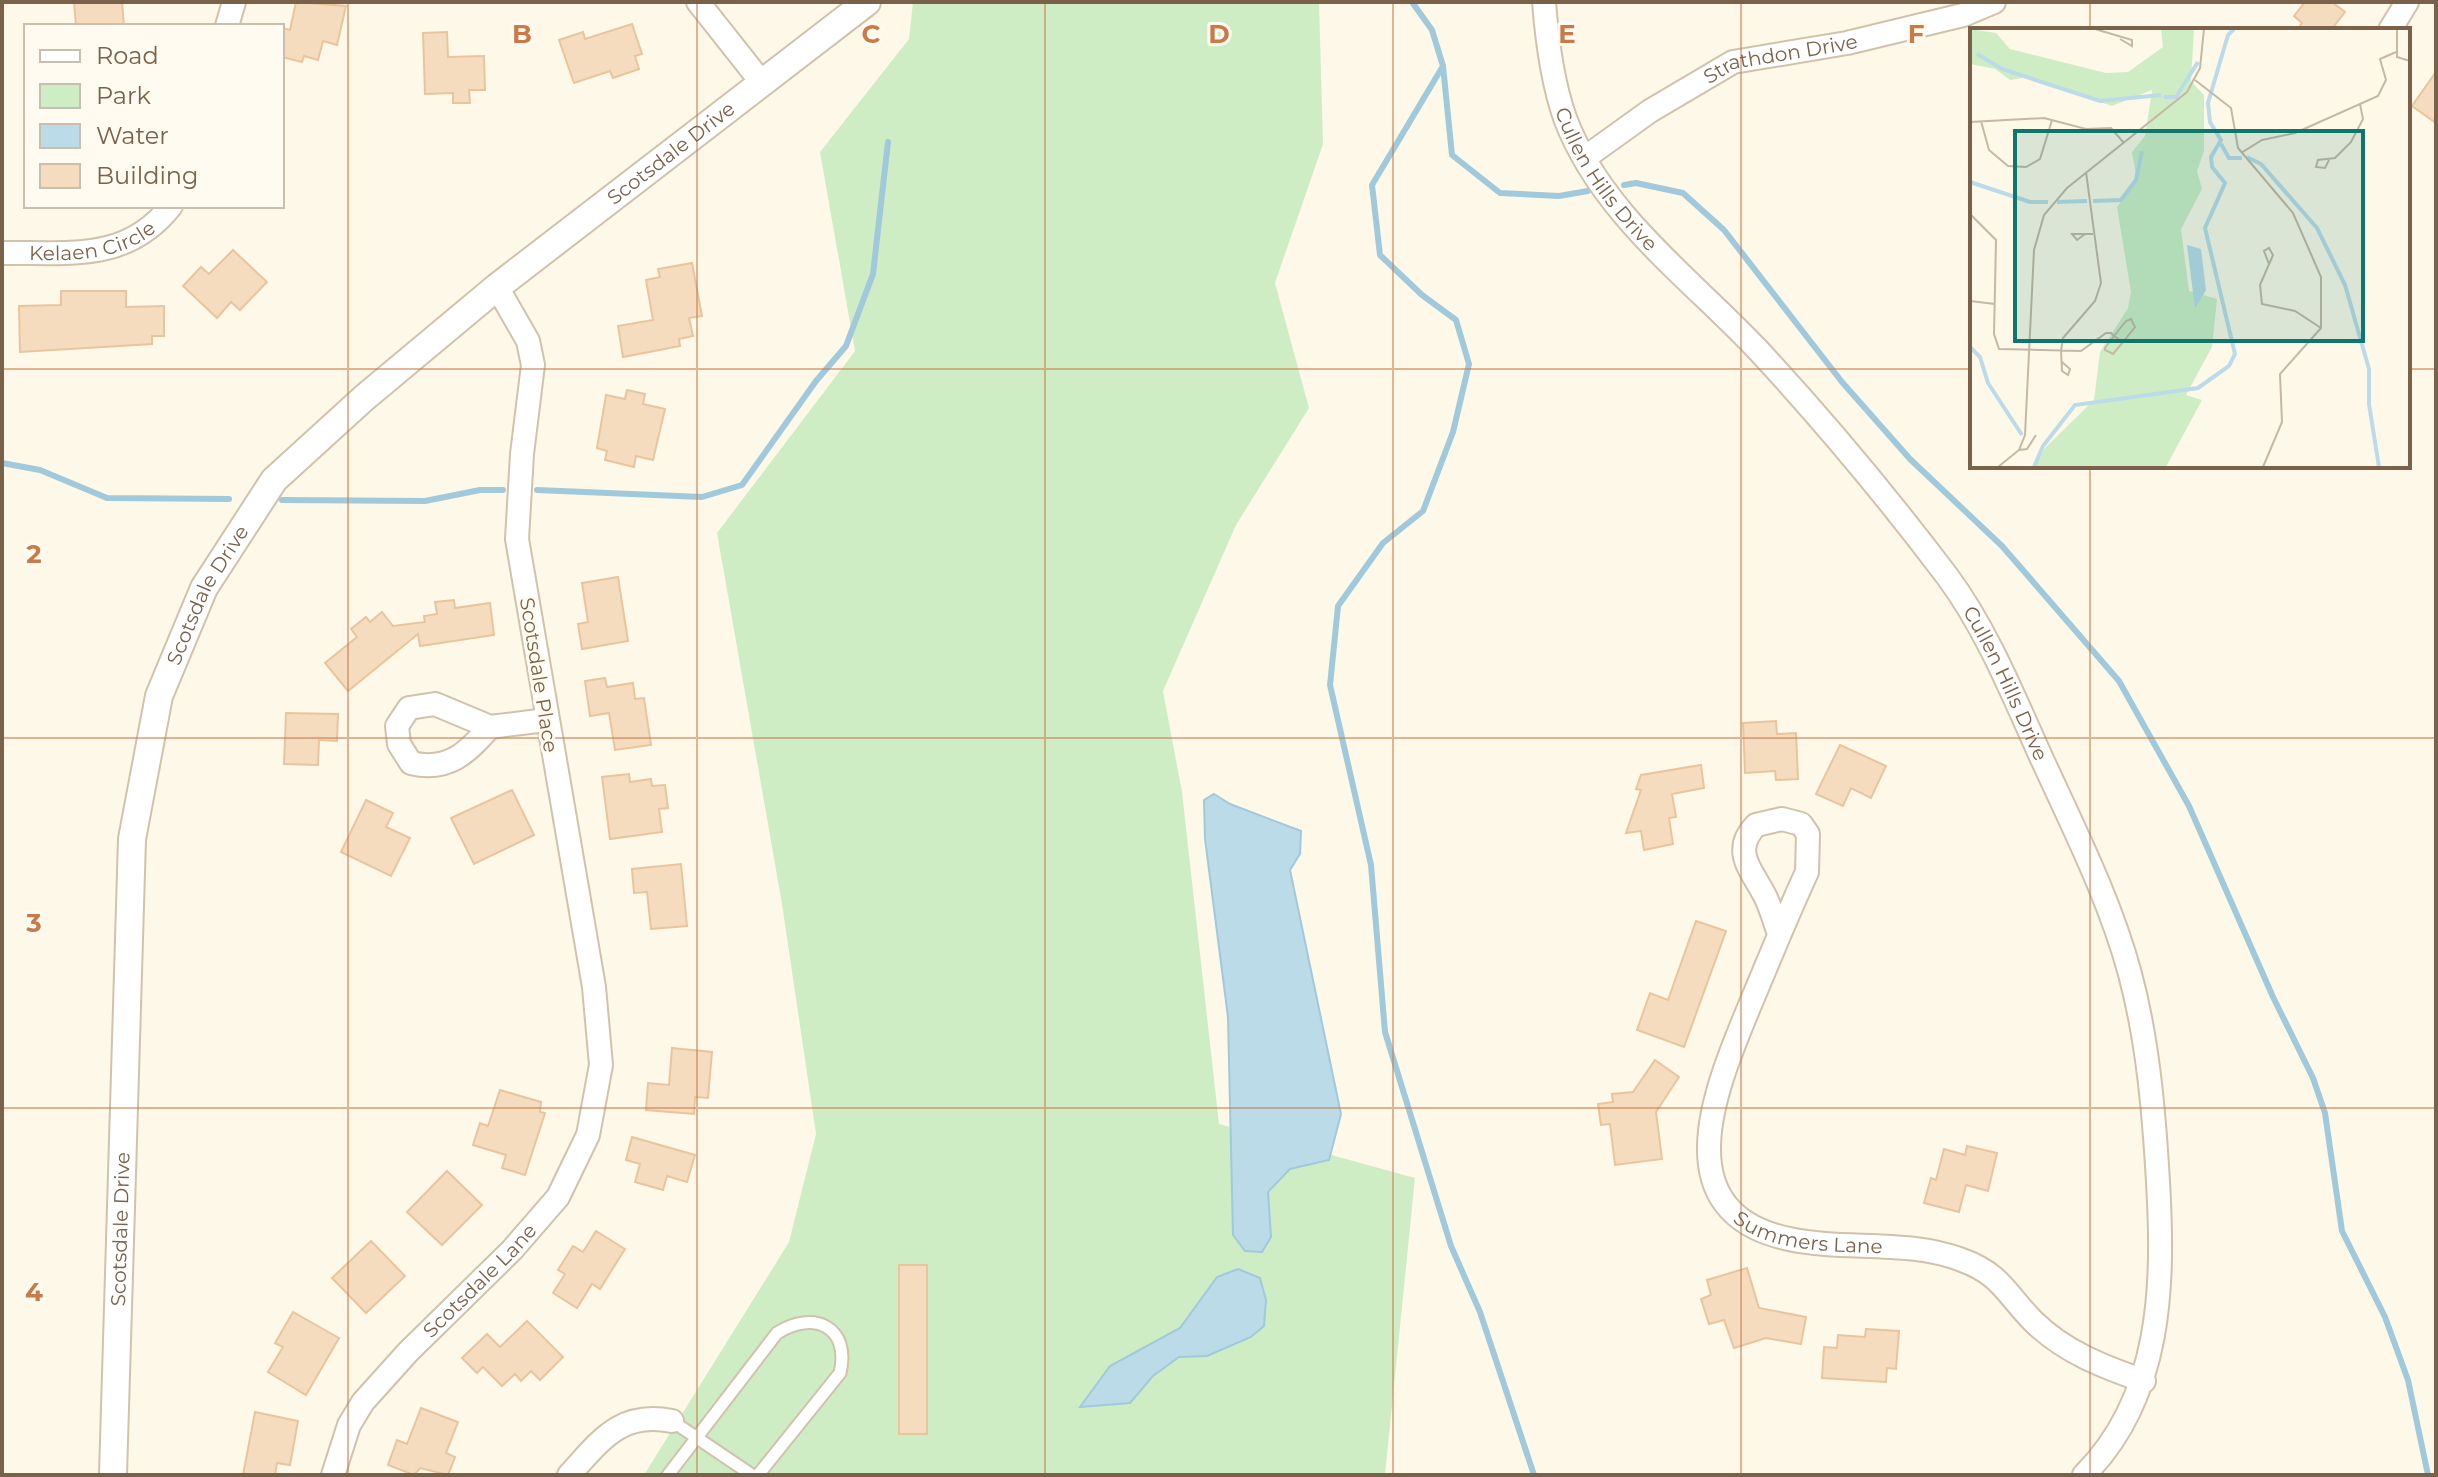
<svg xmlns="http://www.w3.org/2000/svg" width="2438" height="1477" viewBox="0 0 2438 1477" font-family="Montserrat,sans-serif">
	<rect width="100%" height="100%" fill="#fef8e8"/>
	<!-- green -->
	<path fill="#cfedc5" d="M913,2H1319L1323,144L1275,283L1309,408L1236,525L1163,691L1182,792L1219,1124L1415,1178L1385,1475H644L789,1242L816,1134L782,904L717,533L855,351L820,152L909,39Z"/>
	<!-- water -->
	<g fill="#bbdbe9" stroke="#a0c9db" stroke-width="2">
		<path d="M1214,794L1230,804L1301,831L1300,854L1290,870L1341,1114L1329,1160L1290,1169L1268,1192L1271,1237L1262,1252L1245,1251L1233,1235L1228,1017L1205,839L1204,800Z"/>
		<path d="M1238,1269L1260,1278L1266,1300L1264,1326L1251,1337L1207,1356L1179,1357L1153,1376L1130,1403L1080,1407L1110,1366L1180,1328L1217,1277Z"/>
	</g>
	<g fill="none" stroke-linecap="round" stroke-linejoin="round">
		<!-- stream -->
		<g stroke="#a0c9db" stroke-width="6">
			<path d="M1412,2L1432,30L1443,66L1372,185L1380,255L1422,295L1456,320L1469,364L1453,432L1423,511L1383,543L1338,606L1330,685L1371,865L1385,1032L1451,1246L1480,1312L1534,1475"/>
			<path d="M1443,66L1452,155L1500,193L1559,196L1588,191"/>
			<path d="M1624,185L1636,183L1683,193L1724,230L1842,382L1910,459L2002,546L2119,681L2189,806L2273,997L2313,1078L2325,1113L2342,1231L2385,1317L2408,1380L2428,1475"/>
			<path d="M2,463L40,470L107,498L229,499"/>
			<path d="M537,490L702,497L742,485L816,381L846,346L873,274L888,142"/>
			<path d="M282,500L425,501L480,490H503"/>
		</g>
	</g>
	<!-- building -->
	<g fill="#f5dcbe" stroke="#e8c59d" stroke-width="2">
		<path d="M74,2H122L124,26H76Z"/>
		<path d="M296,2L346,6L337,45L323,41L318,60L304,56L302,62L282,57V28L290,30Z"/>
		<path d="M2305,2H2332L2345,12L2331,30H2297L2302,23L2294,16Z"/>
		<path d="M632,24L642,54L635,56L639,69L613,78L610,71L574,83L559,40L583,32L585,39Z"/>
		<path d="M447,32L448,57L484,56L485,90H469L470,103H453V93L425,94L423,33Z"/>
		<path d="M2436,72V123L2412,106Z"/>
		<path d="M233,250L267,282L240,310L231,302L217,318L183,286L201,267L209,274Z"/>
		<path d="M692,263L702,316L689,318L693,336L679,339L680,346L623,357L618,326L653,320L646,280L660,277L658,269Z"/>
		<path d="M61,291H126V307L164,306V336H152V344L20,352L19,306L61,305Z"/>
		<path d="M627,390L645,394L643,404L665,409L653,460L636,456L634,467L605,460L607,451L597,448L606,395L625,399Z"/>
		<path d="M618,577L628,641L582,649L578,624L588,622L582,583Z"/>
		<path d="M454,600L455,608L490,603L494,635L420,646L418,634L348,691L325,663L357,637L351,629L366,617L370,622L382,612L393,626L425,622L424,616L437,614L435,602Z"/>
		<path d="M605,678L607,687L633,683L635,699L644,698L651,745L615,750L609,713L590,716L585,681Z"/>
		<path d="M286,713L338,714L337,741L319,740L318,765L284,764Z"/>
		<path d="M1776,721L1777,734L1796,733L1798,779L1776,780L1775,771L1745,773L1743,723Z"/>
		<path d="M1840,745L1886,766L1871,798L1851,788L1843,806L1816,794Z"/>
		<path d="M1701,765L1704,788L1672,794L1676,817L1669,818L1673,844L1644,850L1641,831L1626,833L1641,790L1636,789L1641,775Z"/>
		<path d="M629,774L630,782L651,779L652,786L665,785L668,808L659,809L662,832L610,839L602,777Z"/>
		<path d="M512,790L534,835L474,864L451,818Z"/>
		<path d="M366,800L393,813L386,827L410,838L391,876L341,852Z"/>
		<path d="M681,864L687,926L651,929L647,892L634,893L632,869Z"/>
		<path d="M1696,921L1726,931L1684,1047L1637,1030L1650,993L1668,1000Z"/>
		<path d="M672,1048L712,1052L708,1098L695,1097L694,1114L646,1110L648,1083L669,1085Z"/>
		<path d="M1655,1060L1679,1077L1656,1112L1662,1159L1615,1165L1610,1124L1601,1125L1598,1104L1613,1102L1612,1094L1633,1092Z"/>
		<path d="M500,1090L541,1102L540,1112L545,1113L525,1175L502,1168L506,1155L473,1145L480,1123L488,1126Z"/>
		<path d="M632,1137L695,1155L687,1182L667,1176L663,1190L635,1182L640,1164L626,1160Z"/>
		<path d="M1967,1146L1997,1153L1988,1191L1966,1185L1959,1212L1924,1203L1931,1178L1936,1180L1944,1149L1965,1155Z"/>
		<path d="M447,1171L482,1205L442,1245L407,1212Z"/>
		<path d="M596,1231L625,1249L600,1289L592,1284L577,1308L553,1293L565,1274L558,1270L573,1246L583,1252Z"/>
		<path d="M371,1241L405,1276L366,1313L332,1278Z"/>
		<rect x="899" y="1265" width="28" height="169"/>
		<path d="M1747,1268L1759,1308L1806,1317L1801,1344L1766,1338L1734,1348L1724,1320L1709,1324L1701,1299L1711,1295L1707,1280Z"/>
		<path d="M293,1312L339,1338L306,1395L268,1372L283,1347L275,1343Z"/>
		<path d="M527,1321L563,1357L540,1380L531,1371L521,1381L515,1374L502,1386L483,1367L477,1373L462,1358L487,1334L500,1347Z"/>
		<path d="M1866,1329L1899,1331L1896,1369L1887,1368L1886,1382L1822,1378L1824,1347L1837,1348L1838,1335L1865,1337Z"/>
		<path d="M421,1408L458,1422L446,1453L455,1457L448,1475L420,1468L414,1475L388,1465L397,1440L407,1444Z"/>
		<path d="M255,1412L298,1421L290,1465L277,1463L275,1475H243Z"/>
	</g>
	<g fill="none" stroke-linecap="round" stroke-linejoin="round">
		<defs>
			<g id="service">
				<path d="M672,1421L752,1475"/>
				<path d="M668,1475L777,1333C813,1310 851,1326 840,1373L758,1475"/>
			</g>
			<g id="minor">
				<path d="M698,2L762,83"/>
				<path id="s1" d="M1544,2C1547,41 1552,81 1565,118C1601,214 1690,278 1758,350C1824,421 1888,498 1947,576C1985,627 2011,690 2037,748C2070,821 2109,896 2130,974C2148,1041 2154,1113 2158,1182C2164,1285 2162,1397 2084,1475"/>
				<path d="M227,26L234,2"/>
				<path d="M2390,30L2407,2"/>
				<path id="s2" d="M1586,157L1650,111L1733,62L1847,43L1963,15L1994,2"/>
				<path id="s3" d="M2,253C68,252 126,263 171,206"/>
				<path d="M490,727C467,753 448,772 411,763L399,744L397,726L409,708L435,704L490,727L546,720"/>
				<path id="s4" d="M1779,934C1775,922 1771,909 1766,898C1753,871 1730,852 1756,825L1782,819L1801,824L1808,834L1807,872C1787,915 1769,960 1750,1005C1717,1085 1661,1212 1789,1239C1845,1251 1907,1239 1962,1260C2001,1274 2007,1295 2033,1321C2064,1352 2104,1367 2144,1381"/>
				<path id="s5" d="M333,1475L349,1425L363,1402L408,1352L512,1250L558,1197L588,1135L601,1065L594,987L517,539L522,454L533,365L528,341L497,287"/>
				<path d="M569,1475C601,1440 620,1411 672,1421"/>
			</g>
			<g id="tertiary">
				<path id="s6" d="M113,1475L132,839L159,696L204,588L274,480L364,398L497,287L867,2"/>
			</g>
		</defs>
		<!-- service casing -->
		<use href="#service" stroke="#d1c2ac" stroke-width="15"/>
		<!-- minor casing -->
		<use href="#minor" stroke="#d1c2ac" stroke-width="26"/>
		<!-- tertiary casing -->
		<use href="#tertiary" stroke="#d1c2ac" stroke-width="30"/>
		<!-- service -->
		<use href="#service" stroke="#fff" stroke-width="11"/>
		<!-- minor -->
		<use href="#minor" stroke="#fff" stroke-width="22"/>
		<!-- tertiary -->
		<use href="#tertiary" stroke="#fff" stroke-width="26"/>
	</g>
	<!-- grid -->
	<path fill="none" stroke="#ca7a49" stroke-width="2" stroke-opacity="0.55" d="M348,2V1475M697,2V1475M1045,2V1475M1393,2V1475M1741,2V1475M2090,2V30M2,369H1972M2408,369H2436M2090,466V1475M2,738H2436M2,1108H2436"/>
	<g text-anchor="middle" stroke-width="6" stroke-linejoin="round" paint-order="stroke">
		<!-- street labels -->
		<g font-size="20" fill="#7a624a" stroke="#fffbf0">
			<text dy="7" stroke="none"><textPath href="#s2" startOffset="222">Strathdon Drive</textPath></text>
			<text dy="7" stroke="none"><textPath href="#s6" startOffset="1542">Scotsdale Drive</textPath></text>
			<text dy="7" stroke="none"><textPath href="#s1" startOffset="192">Cullen Hills Drive</textPath></text>
			<text dy="7" stroke="none"><textPath href="#s3" startOffset="92">Kelaen Circle</textPath></text>
			<text dy="7" stroke="none"><textPath href="#s6" startOffset="894">Scotsdale Drive</textPath></text>
			<text transform="translate(539 675) rotate(81)" y="7">Scotsdale Place</text>
			<text dy="7" stroke="none"><textPath href="#s1" startOffset="840">Cullen Hills Drive</textPath></text>
			<text dy="7" stroke="none"><textPath href="#s6" startOffset="246">Scotsdale Drive</textPath></text>
			<text dy="7" stroke="none"><textPath href="#s4" startOffset="662">Summers Lane</textPath></text>
			<text dy="7" stroke="none"><textPath href="#s5" startOffset="248">Scotsdale Lane</textPath></text>
		</g>
	</g>
	<!-- overview -->
	<g transform="translate(1970 28)">
		<rect width="440" height="440" fill="#fef8e8"/>
		<path d="M0,1L26,5L40,21L136,45L158,44L193,19L191,1H224L221,53L234,67V123L227,143L232,161L211,201L219,263L247,271L242,319L216,367L232,372L196,439H64L75,420L124,372L130,324L158,280L161,264L147,179L167,153L162,124L175,108L182,62L142,78L58,49L40,52L25,41L0,36Z" fill="#cfedc5"/>
		<path d="M217,217L231,221L236,262L225,281Z" fill="#bbdbe9"/>
		<path fill="none" stroke="#bbdbe9" stroke-width="4" d="M7,26L32,41L130,73L191,67M194,69H206L228,34M251,116L259,130H272M277,129L291,136L347,200L375,257L399,341V376L409,439M0,154L60,174H78M123,173L151,172L166,152L172,123M87,174L117,173M0,319L10,329L18,355L52,407M64,439L73,418L105,377L228,360L259,338L265,326L235,200L255,155L242,139L241,129L251,112L240,94L238,75L258,7L264,1"/>
		<path fill="none" stroke="#c5b8a4" stroke-width="2" d="M125,1L162,12V18L150,11M427,1V29L440,33M225,52L261,80L268,120L323,185L351,249V300L310,346L312,394L293,439M11,93L19,122L38,138L56,139L70,131L82,92M0,94L74,90L116,101L141,100L154,115M271,125L292,112L325,105L408,68L416,52L410,31L426,24M359,132L355,140L346,139L348,132L365,130L381,114L393,91L390,76M0,186L26,212L24,306L29,321L111,323L136,305H141L144,308L153,314L165,299L161,291L156,293L144,308L135,320V322L143,326L153,314M115,206L107,212L102,206H123M299,236L294,223L299,220L303,227L290,257L292,276L325,283L351,300M0,273L25,276M92,334L100,341L98,347L92,343L91,323L93,310L125,273L131,255L116,144M49,422L57,421L66,407M28,439L49,422L55,407L64,222L74,187L97,160L217,64L230,40L234,1"/>
		<path fill="#0f766e" fill-opacity="0.15" stroke="#0f766e" stroke-width="4" d="M45,103H393V313H45Z"/>
		<rect width="440" height="440" fill="none" stroke="#7a624a" stroke-width="4"/>
	</g>
	<g font-size="26" text-anchor="middle" font-weight="bold" fill="#ca7a49" stroke="#fffbf0" stroke-width="6" stroke-linejoin="round" paint-order="stroke">
		<text x="522" y="43">B</text>
		<text x="871" y="43">C</text>
		<text x="1219" y="43">D</text>
		<text x="1567" y="43">E</text>
		<text x="1916" y="43">F</text>
		<text x="34" y="563">2</text>
		<text x="34" y="932">3</text>
		<text x="34" y="1301">4</text>
	</g>
	<!-- border -->
	<rect width="2438" height="1477" fill="none" stroke="#7a624a" stroke-width="8"/>
	<!-- legend -->
	<rect x="24" y="24" width="260" height="184" fill="#fffbf0" stroke="#cabeae" stroke-width="2"/>
	<rect x="40" y="50" width="40" height="12" fill="#ffffff" stroke="#cabeae" stroke-width="2"/>
	<text x="96" y="64" font-size="24" fill="#7a624a">Road</text>
	<rect x="40" y="84" width="40" height="24" fill="#cfedc5" stroke="#cabeae" stroke-width="2"/>
	<text x="96" y="104" font-size="24" fill="#7a624a">Park</text>
	<rect x="40" y="124" width="40" height="24" fill="#bbdbe9" stroke="#cabeae" stroke-width="2"/>
	<text x="96" y="144" font-size="24" fill="#7a624a">Water</text>
	<rect x="40" y="164" width="40" height="24" fill="#f5dcbe" stroke="#cabeae" stroke-width="2"/>
	<text x="96" y="184" font-size="24" fill="#7a624a">Building</text>
</svg>
